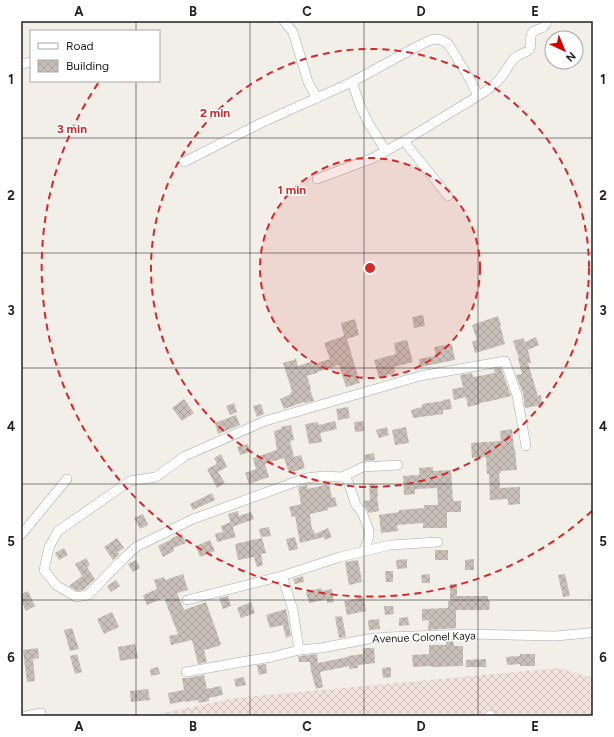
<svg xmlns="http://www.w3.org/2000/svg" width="614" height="737" viewBox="0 0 614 737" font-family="Figtree,sans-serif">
	<defs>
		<pattern id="military-cross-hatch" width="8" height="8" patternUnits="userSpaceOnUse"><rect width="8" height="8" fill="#f3e3dd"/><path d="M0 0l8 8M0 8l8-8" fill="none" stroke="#d0c2bd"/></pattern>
		<pattern id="building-cross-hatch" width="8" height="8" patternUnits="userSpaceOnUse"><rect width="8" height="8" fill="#c7bfb8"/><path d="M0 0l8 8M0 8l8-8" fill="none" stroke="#aba49e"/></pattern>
	</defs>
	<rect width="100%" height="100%" fill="#f2efe9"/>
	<!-- military -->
	<path fill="url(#military-cross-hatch)" d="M559,668L593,678V716H149L235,698Z"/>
	<!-- building -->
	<g fill="url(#building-cross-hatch)">
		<path d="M423,315L425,326L414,328L412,317Z"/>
		<path d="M498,316L501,325H500L505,344L475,353L472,342L477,340L472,325Z"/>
		<path d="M355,319L359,335L347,339L357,373L360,383L346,387L339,365L317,372V373L307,376L311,389H310L314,401L305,403L304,402L284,409L280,399L291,394L290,392L292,391L283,363L296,359L298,366L313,361L314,364L330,359L324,343L344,336L341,323Z"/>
		<path d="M536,337L539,345L528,350L531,363H528L538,396L541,395L542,405L525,408L523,393L516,375L522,374L518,358H519L513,341L523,338L525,342Z"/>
		<path d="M407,340L413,362L394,367L395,373L379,378L374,360L396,354L394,343Z"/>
		<path d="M452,344L455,360L420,367L419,359L436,356L434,347Z"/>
		<path d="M501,368L511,396L495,400L480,403V404L468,407L466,397L454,400L452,389L463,387L460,375L472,373L473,377L495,373L494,369Z"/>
		<path d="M184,399L194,413L182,421L172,408Z"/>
		<path d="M450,399L452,409L443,410V414L413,418L411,410L422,407V404L443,401V400Z"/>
		<path d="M234,403L237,412L230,415L226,406Z"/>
		<path d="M261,404L264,414L257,417L253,406Z"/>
		<path d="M348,407L350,418L338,420L336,409Z"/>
		<path d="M236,415L240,425L218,434L215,423Z"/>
		<path d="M335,421L337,429L320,433L322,442L309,444L305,424L318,422L319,425Z"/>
		<path d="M363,421L364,431L355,432L354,422Z"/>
		<path d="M291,425L294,440L290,441L294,457L301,455L305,468L289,473L284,458L265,464L269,477L249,484L245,473L256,469L253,458L277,450L274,431L281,429V427Z"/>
		<path d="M387,427L389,435L379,438L376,430Z"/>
		<path d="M406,427L409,443L395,445L392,430Z"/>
		<path d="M512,429L514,449H515L517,470L501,471V473H499L500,488L520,487V504L508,505V499L490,500L489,474H487L486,457L472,458L471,443L501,441L500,431Z"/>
		<path d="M248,444L250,452L240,455L237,447Z"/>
		<path d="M374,453L375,460L365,461L364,455Z"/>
		<path d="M221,454L227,467L218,472L225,483L217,488L207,469L217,464L214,458Z"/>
		<path d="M433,467V471L451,470L453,501H461V512H447V528H423V523L397,525L398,531L381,533L379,515L399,512V510L424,508V505H438L437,488L415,489V494L404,495L403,476L419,475V468Z"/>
		<path d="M329,484L332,498L335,497L337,506L328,508V510L310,514L312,530L313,529L315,534L328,528L332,537L325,540L324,537L300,543L295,516L292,517L289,507L301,504L298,487L307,485L308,489Z"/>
		<path d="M369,484H375V485L377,484L378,496H377L379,511L369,513L365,506L364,501L370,500Z"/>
		<path d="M212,493L215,500L193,510L190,504Z"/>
		<path d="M238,511L239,516L251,512L254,519L232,527L228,514Z"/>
		<path d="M143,514L148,525L140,529L134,518Z"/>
		<path d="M231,522L236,537L217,542L215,534L223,532L221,526Z"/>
		<path d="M269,527L271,536L261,537L259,529Z"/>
		<path d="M182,534L186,543L173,548L174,551L163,557L158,546L172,539V538Z"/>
		<path d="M295,537L298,549L289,551L286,539Z"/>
		<path d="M117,538L124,548L118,552L119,554L113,560L104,547Z"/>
		<path d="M262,538L266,553L261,554L263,565L257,567L254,557L238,560L235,544Z"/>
		<path d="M210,540L215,551L200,557L196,546Z"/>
		<path d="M64,548L68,555L59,560L55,553Z"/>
		<rect x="435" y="550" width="13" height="10"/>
		<path d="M86,558L90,565L87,567L95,579L83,590L77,591L69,586L82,576L75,564Z"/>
		<path d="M407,559V568L397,569L396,560Z"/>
		<path d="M474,559V570H465V560Z"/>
		<path d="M136,560L140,568L133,572L128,564Z"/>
		<path d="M358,560L362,582L349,585L345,562Z"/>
		<path d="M385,571H393V582H386Z"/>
		<path d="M183,574L188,590L177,593L184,610L206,602L221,644L219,645V646L204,650L207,662L198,664L192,640L171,645L169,636L178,634L164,598L147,605L143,595L157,589L154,580L164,577L165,580Z"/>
		<path d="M430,574V583H422L421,575Z"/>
		<path d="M565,574L570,596L563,597L558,575Z"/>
		<path d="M303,576L304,582L295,584L293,579Z"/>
		<path d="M116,580L120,586L111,592L107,586Z"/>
		<path d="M450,584H457V596H488V600L490,601L489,610H456V628L428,630L429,620L422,621V609L448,608V601H450Z"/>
		<path d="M321,588L322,591L332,589L334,602L327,603V599L309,603L306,592Z"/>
		<path d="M28,591L35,606L26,611L21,600V594Z"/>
		<path d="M228,596L231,606L223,609L219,598Z"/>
		<path d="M364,597L366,611L347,615L344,601Z"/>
		<path d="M251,602L255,613L241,618L237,608Z"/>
		<path d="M384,606H393L394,614L385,615Z"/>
		<path d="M286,609L291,636L286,638L283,625L270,628L266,615Z"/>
		<path d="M112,612L119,627L104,634L97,619Z"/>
		<path d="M342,616L346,637L339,638L335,617Z"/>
		<path d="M408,617L409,625L399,626V618Z"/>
		<path d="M379,619L380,629L369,630L368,620Z"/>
		<path d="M72,628L79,649L70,651L64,630Z"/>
		<path d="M446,641H453L454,646H463V666L431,667V666L413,667L412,655L429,654V645H446Z"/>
		<path d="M135,644L138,658L120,661L118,647Z"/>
		<path d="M38,648L39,658L33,659L35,681L27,682L23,650Z"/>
		<path d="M363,648H374L375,663L358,665V668L349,669V666L320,672L323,687L316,689L311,671L310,662H299L298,656H300L317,654L318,663L348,657V656L363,654Z"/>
		<path d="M77,654L82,672L75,674L70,656Z"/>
		<path d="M520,654H535V666H520V664L507,665L506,657L520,656Z"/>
		<path d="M486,659V667H466V660Z"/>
		<path d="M266,664L267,673L259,675L257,665Z"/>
		<path d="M158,667L160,674L151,676L150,669Z"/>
		<path d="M391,667V677L383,678L382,668Z"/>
		<path d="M204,675L207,689L221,686L223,695L209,698V701L199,703L198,700L185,702V701L170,704L168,693L184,690L182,678H187Z"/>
		<path d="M244,677L246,685L236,687L234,679Z"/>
		<path d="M148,689L150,700L131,702L130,691Z"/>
	</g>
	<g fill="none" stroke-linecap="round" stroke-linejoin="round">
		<defs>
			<g id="minor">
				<path d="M284,21L293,32L308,82L317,98"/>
				<path d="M21,64L31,62"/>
				<path d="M352,82L361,108L369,124L386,151"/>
				<path d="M184,162L261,123L352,82L416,47L433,39L442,40L448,44L454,53L472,83L478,96"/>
				<path d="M317,179L373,158L404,141"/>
				<path d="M448,196L404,141L486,91C492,86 498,82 502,76C507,70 509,63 515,58C519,54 525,53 529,50C533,45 528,37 533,32C540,26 543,32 547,21"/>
				<path d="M342,477L363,467L398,465"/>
				<path d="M21,535L67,479"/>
				<path d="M364,551L369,536V531L365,520L362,512L356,505L348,482L346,479L342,477L324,476L306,478L193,519L136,547L122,560L88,595L76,597L56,585L44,570L49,547L58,531L130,481L156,477L185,456L265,421L420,376L505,361L517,395L526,446"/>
				<path d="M282,576L293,610L299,650"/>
				<path d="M187,600L282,576L340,557L390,545L438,542"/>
				<path d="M186,672L247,661L272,657L299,650L321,648L368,639L387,637L470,634L555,636L588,633L593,632"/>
				<path d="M490,715L491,716"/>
				<path d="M26,716L41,713"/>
			</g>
		</defs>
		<!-- minor casing -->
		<use href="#minor" stroke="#a9a9a9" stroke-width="10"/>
		<!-- minor -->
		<use href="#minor" stroke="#fff" stroke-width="9"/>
	</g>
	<!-- grid -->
	<path fill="none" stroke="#222" stroke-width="1" stroke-opacity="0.55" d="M136,21V31M250,21V716M364,21V716M478,21V716M136,81V716M21,138H593M21,253H593M21,368H593M21,484H593M21,600H593"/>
	<!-- distance rings -->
	<circle cx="370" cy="268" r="110" fill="#d62828" fill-opacity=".12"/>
	<g fill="none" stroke="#d62828" stroke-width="2" stroke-dasharray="7 5">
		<circle cx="370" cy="268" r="110"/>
		<circle cx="370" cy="268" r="219"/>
		<path d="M592 511A329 329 0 0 1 99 82"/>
	</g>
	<g text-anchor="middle" stroke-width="3" stroke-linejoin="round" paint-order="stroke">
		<!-- street labels -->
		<g font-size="11" fill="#222" stroke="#fff">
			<text transform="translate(424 637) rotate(-2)" y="4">Avenue Colonel Kaya</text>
		</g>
	</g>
	<circle cx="370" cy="268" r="6" fill="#d62828" stroke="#fff" stroke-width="2"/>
	<g font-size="12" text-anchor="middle" font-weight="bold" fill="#d62828" stroke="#fff" stroke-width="3" stroke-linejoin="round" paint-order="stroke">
		<text x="215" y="117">2 min</text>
		<text x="72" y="133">3 min</text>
		<text x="292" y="194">1 min</text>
	</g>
	<!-- border -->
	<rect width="614" height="737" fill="none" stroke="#ffffff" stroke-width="44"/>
	<!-- legend -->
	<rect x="30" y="30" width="130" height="52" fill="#ffffff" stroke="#a7a7a7"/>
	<rect x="38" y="43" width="20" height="6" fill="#ffffff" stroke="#a7a7a7"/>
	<text x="66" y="50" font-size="12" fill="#222222">Road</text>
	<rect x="38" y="60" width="20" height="12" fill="url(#building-cross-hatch)" stroke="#a7a7a7"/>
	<text x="66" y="70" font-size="12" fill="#222222">Building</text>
	<!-- north arrow -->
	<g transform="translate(564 50) rotate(136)"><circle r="19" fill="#ffffff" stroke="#a7a7a7"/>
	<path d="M0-3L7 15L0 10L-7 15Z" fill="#d40000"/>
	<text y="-6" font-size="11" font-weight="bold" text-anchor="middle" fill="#222222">N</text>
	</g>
	<rect x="22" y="22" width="570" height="693" fill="none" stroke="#222" stroke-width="1.5"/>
	<g font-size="13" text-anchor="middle" font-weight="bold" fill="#222">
		<text x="79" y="16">A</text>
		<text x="193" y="16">B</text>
		<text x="307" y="16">C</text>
		<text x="421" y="16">D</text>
		<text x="535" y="16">E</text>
		<text x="11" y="84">1</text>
		<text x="603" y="84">1</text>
		<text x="11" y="200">2</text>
		<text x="603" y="200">2</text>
		<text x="11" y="315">3</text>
		<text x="603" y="315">3</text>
		<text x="11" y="431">4</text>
		<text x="603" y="431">4</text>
		<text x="11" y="546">5</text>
		<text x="603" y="546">5</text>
		<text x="11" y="662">6</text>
		<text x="603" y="662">6</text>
		<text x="79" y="731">A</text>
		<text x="193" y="731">B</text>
		<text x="307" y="731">C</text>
		<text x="421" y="731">D</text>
		<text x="535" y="731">E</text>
	</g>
</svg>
